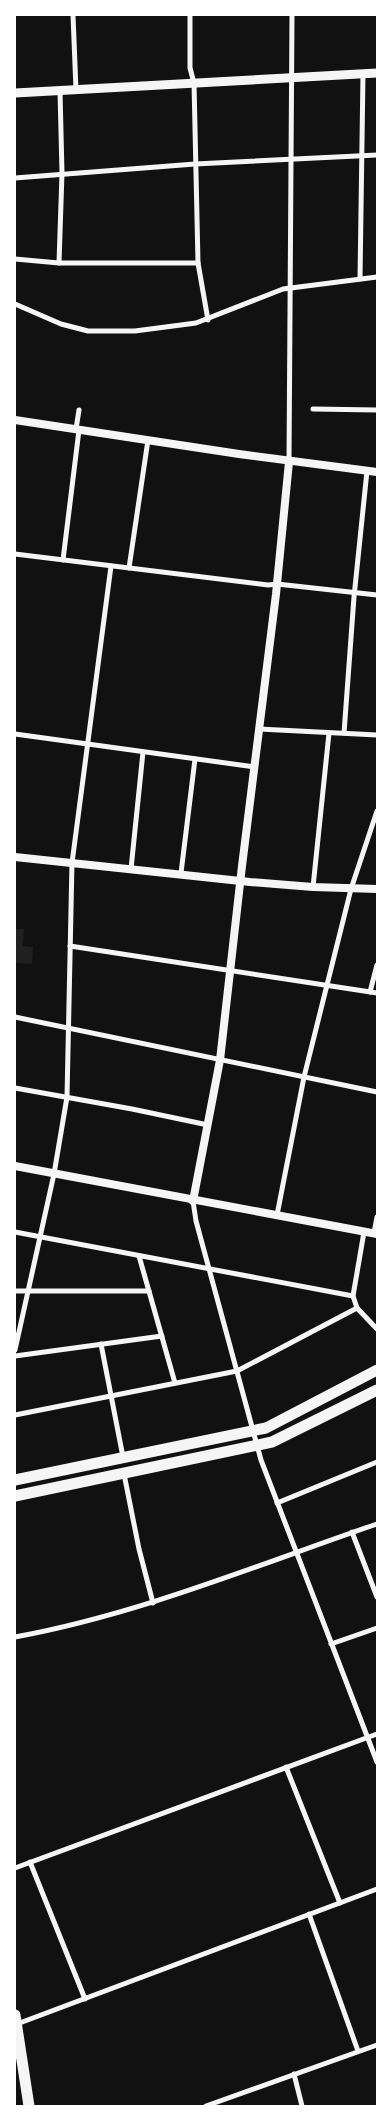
<svg xmlns="http://www.w3.org/2000/svg" width="392" height="2121" viewBox="0 0 392 2121" font-family="'Asap Condensed',sans-serif">
	<rect width="100%" height="100%" fill="#111"/>
	<!-- green -->
	<path fill="#202020" d="M15,929H24L23,946L33,947L32,964L15,963Z"/>
	<g fill="none" stroke-linecap="round" stroke-linejoin="round">
		<!-- minor -->
		<g stroke="#f5f5f5" stroke-width="5">
			<path d="M73,15L76,90"/>
			<path d="M190,15V68L194,83L198,263L208,320"/>
			<path d="M15,178L195,164L377,155"/>
			<path d="M15,259L59,263H198"/>
			<path d="M59,263L62,173L60,91"/>
			<path d="M360,279L363,74"/>
			<path d="M15,304L61,324L88,331H135L196,323L283,289L377,277"/>
			<path d="M313,409L377,410"/>
			<path d="M76,429L79,410"/>
			<path d="M289,462L292,15"/>
			<path d="M15,554L268,585L277,584L377,595"/>
			<path d="M63,560L79,430"/>
			<path d="M129,568L148,440"/>
			<path d="M259,729L377,735"/>
			<path d="M344,733L354,597L367,471"/>
			<path d="M15,734L255,767"/>
			<path d="M131,869L143,752"/>
			<path d="M181,873L195,759"/>
			<path d="M313,887L329,733"/>
			<path d="M70,946L377,993"/>
			<path d="M370,992L377,965"/>
			<path d="M15,1017L377,1092"/>
			<path d="M15,1088L132,1109L208,1125"/>
			<path d="M193,1201L196,1221L261,1460L377,1762"/>
			<path d="M277,1215L304,1077L351,889L377,811"/>
			<path d="M15,1232L353,1296"/>
			<path d="M364,1232L353,1296L357,1308L377,1329"/>
			<path d="M374,1233L377,1217"/>
			<path d="M139,1256L175,1383"/>
			<path d="M15,1291H149"/>
			<path d="M101,1344L123,1457"/>
			<path d="M15,1350L54,1174L67,1097L72,863L111,566"/>
			<path d="M15,1356L162,1336"/>
			<path d="M15,1415L237,1371L357,1308"/>
			<path d="M124,1474L139,1549L153,1603"/>
			<path d="M277,1503L377,1462"/>
			<path d="M352,1532L377,1597"/>
			<path d="M15,1637C140,1614 257,1565 377,1524"/>
			<path d="M331,1644L377,1628"/>
			<path d="M286,1767L340,1903"/>
			<path d="M30,1862L85,1999"/>
			<path d="M15,1868L377,1734"/>
			<path d="M309,1914L358,2051"/>
			<path d="M17,2024L377,1889"/>
			<path d="M294,2074L302,2106"/>
			<path d="M206,2106L377,2045"/>
		</g>
		<!-- tertiary -->
		<g stroke="#f5f5f5" stroke-width="8">
			<path d="M15,420L239,454L377,472"/>
			<path d="M15,857L250,882L313,887L377,889"/>
			<path d="M15,1166L377,1234"/>
			<path d="M193,1201L220,1060L242,866L276,594L289,462"/>
		</g>
		<!-- secondary -->
		<path stroke="#f5f5f5" stroke-width="9" d="M15,93L377,73"/>
		<!-- trunk -->
		<g stroke="#f5f5f5" stroke-width="11">
			<path d="M15,1480L266,1428L377,1370"/>
			<path d="M15,1496L272,1442L377,1390"/>
			<path d="M15,2015L29,2106"/>
		</g>
	</g>
	<!-- border -->
	<rect width="392" height="2121" fill="none" stroke="#ffffff" stroke-width="32"/>
</svg>
